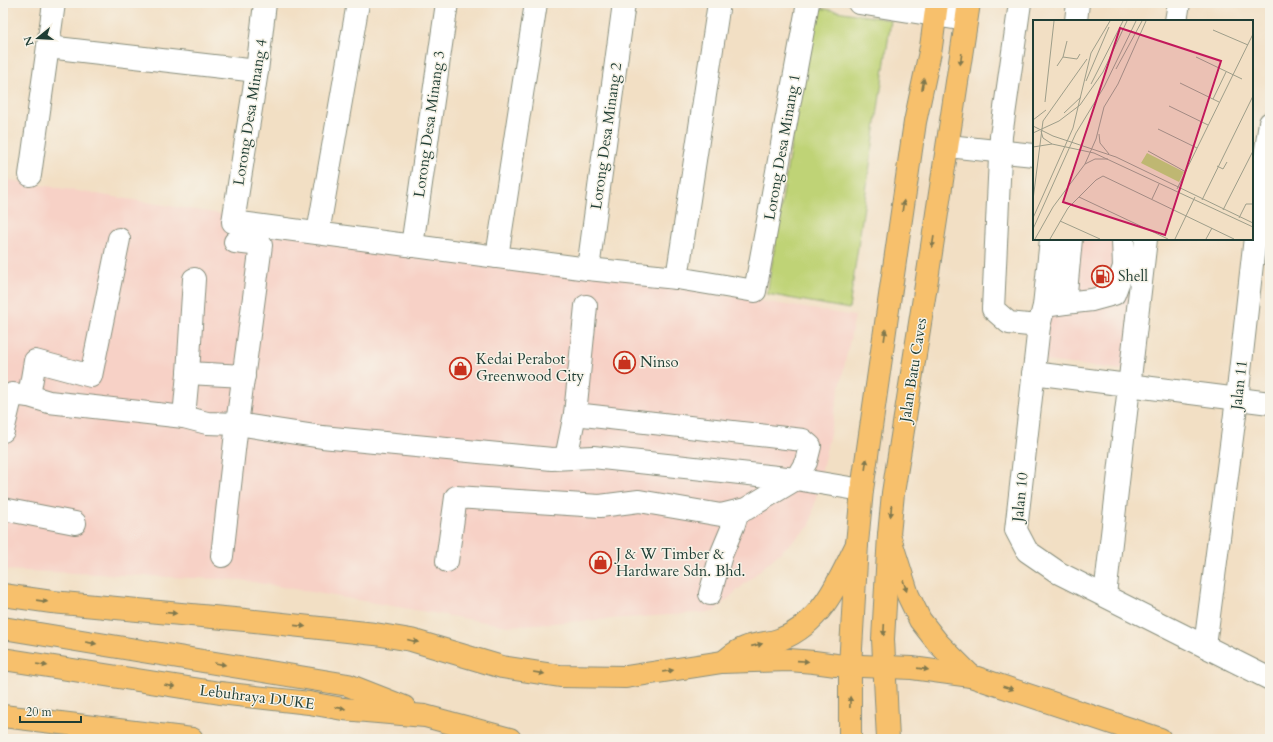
<svg xmlns="http://www.w3.org/2000/svg" width="1273" height="742" viewBox="0 0 1273 742" font-family="Cardo,serif">
	<rect width="100%" height="100%" fill="#f7f3e8"/>
	<filter id="ink" filterUnits="userSpaceOnUse"><feTurbulence type="fractalNoise" baseFrequency=".025" numOctaves="2"/><feDisplacementMap in="SourceGraphic" scale="8" xChannelSelector="R" yChannelSelector="G"/><feConvolveMatrix kernelMatrix="1 2 1 2 8 2 1 2 1" color-interpolation-filters="sRGB"/></filter>
	<filter id="wash" filterUnits="userSpaceOnUse"><feTurbulence type="fractalNoise" baseFrequency=".012" numOctaves="4" result="noise"/><feDisplacementMap in="SourceGraphic" scale="16" xChannelSelector="R" yChannelSelector="G"/><feGaussianBlur stdDeviation="0.9" result="paint"/><feColorMatrix in="noise" values="0 0 0 0 0 0 0 0 0 0 0 0 0 0 0 0 0 1.4 0 .05"/><feComposite in="paint" operator="in"/></filter>
	<g filter="url(#wash)">
		<rect width="100%" height="100%" fill="#f2dfc4"/>
		<!-- built -->
		<g fill="#f7d1c6">
			<path d="M3,179L855,316L810,526L713,612L508,626L241,580L3,570Z"/>
			<path d="M1057,239H1141L1124,370L1044,361Z"/>
		</g>
		<!-- green -->
		<path fill="#bfd376" stroke="#6f8855" d="M813,7L891,20L849,309L767,294Z"/>
	</g>
	<g filter="url(#ink)">
		<g fill="none" stroke-linecap="round" stroke-linejoin="round">
			<defs>
				<g id="minor">
					<path d="M265,3L257,71L233,222L588,269L677,278L755,291L808,3"/>
					<path d="M859,3L966,20"/>
					<path d="M1020,3L1001,136L993,309L1009,323L1039,326"/>
					<path d="M1076,21L1078,3"/>
					<path d="M1176,21L1179,3"/>
					<path d="M48,47L257,71"/>
					<path d="M948,146L1034,155"/>
					<path d="M30,175L54,3"/>
					<path d="M318,233L358,3"/>
					<path d="M1051,239L1044,306L1039,326L1016,530L1027,551L1059,573L1270,679"/>
					<path d="M412,246L447,3"/>
					<path d="M497,257L536,3"/>
					<path d="M588,269L624,3"/>
					<path d="M677,278L719,3"/>
					<path d="M1065,303L1092,300L1114,294L1124,267L1123,239"/>
					<path d="M1051,305L1065,303L1071,239"/>
					<path d="M188,373L244,376"/>
					<path d="M1033,373L1270,403"/>
					<path d="M29,396L35,361L91,376L119,239"/>
					<path d="M184,417L188,373L194,279"/>
					<path d="M3,431L12,394L29,396L49,402L184,417L207,423L237,424L322,437L552,459L593,457L796,479L862,490"/>
					<path d="M566,458L575,414L586,306"/>
					<path d="M3,509L75,523"/>
					<path d="M222,556L237,424L261,245L235,242"/>
					<path d="M447,561L456,497L600,506L639,501L721,515L746,509L796,479L806,462L810,446L803,440L575,414"/>
					<path d="M710,594L721,555L734,524L738,511"/>
					<path d="M1105,595L1146,239"/>
					<path d="M1205,646L1237,399L1261,183L1270,123"/>
				</g>
				<g id="major">
					<path d="M850,739V666L857,544L862,490L915,122L931,47L937,3"/>
					<path d="M888,739L883,639L889,535L893,493L927,279L969,3"/>
				</g>
				<g id="highway">
					<path d="M889,535L908,595L920,620L938,643L971,676"/>
					<path d="M3,595L52,602L245,620L375,634L411,640L502,667L560,676L626,677L722,662L789,660L814,662L836,665L912,668L971,676L1160,739"/>
					<path d="M3,628L348,685L404,707"/>
					<path d="M3,659L220,693L309,703L343,709L425,716L510,739"/>
					<path d="M727,659C732,655 739,650 745,648C756,643 769,644 781,639C822,623 839,581 857,544"/>
					<path d="M3,716L192,739"/>
				</g>
			</defs>
			<!-- minor casing -->
			<use href="#minor" stroke="#888e7c" stroke-width="24"/>
			<!-- major casing -->
			<use href="#major" stroke="#888e7c" stroke-width="24"/>
			<!-- highway casing -->
			<use href="#highway" stroke="#888e7c" stroke-width="24"/>
			<!-- minor -->
			<use href="#minor" stroke="#fff" stroke-width="22"/>
			<!-- major -->
			<use href="#major" stroke="#f7c06c" stroke-width="22"/>
			<!-- highway -->
			<use href="#highway" stroke="#f7c06c" stroke-width="22"/>
		</g>
		<!-- one-way arrows -->
		<defs><path id="oneway-solid" d="M-6-.8H1V-3.2L6.5 0L1 3.2V.8H-6Z"/></defs>
		<g fill="#80784d">
			<use href="#oneway-solid" transform="translate(961 59) rotate(98)"/>
			<use href="#oneway-solid" transform="translate(923 84) rotate(-79)"/>
			<use href="#oneway-solid" transform="translate(903 206) rotate(-82)"/>
			<use href="#oneway-solid" transform="translate(933 242) rotate(99)"/>
			<use href="#oneway-solid" transform="translate(885 335) rotate(-82)"/>
			<use href="#oneway-solid" transform="translate(866 464) rotate(-82)"/>
			<use href="#oneway-solid" transform="translate(891 511) rotate(95)"/>
			<use href="#oneway-solid" transform="translate(905 586) rotate(72)"/>
			<use href="#oneway-solid" transform="translate(42 601) rotate(8)"/>
			<use href="#oneway-solid" transform="translate(171 613) rotate(5)"/>
			<use href="#oneway-solid" transform="translate(300 626) rotate(6)"/>
			<use href="#oneway-solid" transform="translate(884 630) rotate(93)"/>
			<use href="#oneway-solid" transform="translate(413 641) rotate(14)"/>
			<use href="#oneway-solid" transform="translate(91 643) rotate(9)"/>
			<use href="#oneway-solid" transform="translate(757 645) rotate(-13)"/>
			<use href="#oneway-solid" transform="translate(803 661) rotate(4)"/>
			<use href="#oneway-solid" transform="translate(220 664) rotate(9)"/>
			<use href="#oneway-solid" transform="translate(42 665) rotate(9)"/>
			<use href="#oneway-solid" transform="translate(923 669) rotate(8)"/>
			<use href="#oneway-solid" transform="translate(668 671) rotate(-9)"/>
			<use href="#oneway-solid" transform="translate(539 673) rotate(9)"/>
			<use href="#oneway-solid" transform="translate(170 686) rotate(9)"/>
			<use href="#oneway-solid" transform="translate(1008 688) rotate(18)"/>
			<use href="#oneway-solid" transform="translate(850 702) rotate(-89)"/>
			<use href="#oneway-solid" transform="translate(340 708) rotate(8)"/>
		</g>
	</g>
	<!-- icons -->
	<defs>
		<symbol id="fuel-ring" viewBox="-11 -11 22 22"><circle r="9.5" fill="#f7f3e8" stroke="#c8321e" stroke-width="1.5"/><path d="M-5.5-6h7V0h2V4h1.3V-2.5L3-4.5l.8-.8L6-3V5H2.5V1h-1V6h-7ZM-4.2-4.7v3.2H.2V-4.7Z" fill="#c8321e"/></symbol>
		<symbol id="shop-ring" viewBox="-11 -11 22 22"><circle r="9.5" fill="#f7f3e8" stroke="#c8321e" stroke-width="1.5"/><path d="M-5-2.5h2.3a2.7 3.5 0 0 1 5.4 0H5L5.5 6h-11ZM-1.5-2.5h3a1.5 2.3 0 0 0-3 0Z" fill="#c8321e"/></symbol>
	</defs>
	<g fill-rule="evenodd">
		<use href="#fuel-ring" x="1090" y="264" width="25" height="25"/>
		<use href="#shop-ring" x="612" y="350" width="25" height="25"/>
		<use href="#shop-ring" x="448" y="356" width="25" height="25"/>
		<use href="#shop-ring" x="588" y="550" width="25" height="25"/>
	</g>
	<g text-anchor="middle" stroke-width="3" stroke-linejoin="round" paint-order="stroke">
		<!-- street labels -->
		<g font-size="15" fill="#1f3d34" stroke="#f7f3e8">
			<text transform="translate(250 112) rotate(-81)" y="5">Lorong Desa Minang 4</text>
			<text transform="translate(429 124) rotate(-82)" y="5">Lorong Desa Minang 3</text>
			<text transform="translate(606 136) rotate(-82)" y="5">Lorong Desa Minang 2</text>
			<text transform="translate(782 147) rotate(-80)" y="5">Lorong Desa Minang 1</text>
			<text transform="translate(913 370) rotate(-81)" y="5">Jalan Batu Caves</text>
			<text transform="translate(1239 385) rotate(-83)" y="5">Jalan 11</text>
			<text transform="translate(1020 497) rotate(-84)" y="5">Jalan 10</text>
			<text transform="translate(257 697) rotate(7)" y="5">Lebuhraya DUKE</text>
		</g>
		<!-- poi labels -->
		<g font-size="15" fill="#1f3d34" stroke="#f7f3e8" text-anchor="start">
			<text x="1118" y="281">Shell</text>
			<text x="476" y="364">Kedai Perabot<tspan x="476" dy="17">Greenwood City</tspan></text>
			<text x="640" y="367">Ninso</text>
			<text x="616" y="559">J &amp; W Timber &amp;<tspan x="616" dy="17">Hardware Sdn. Bhd.</tspan></text>
		</g>
	</g>
	<!-- overview -->
	<g transform="translate(1033 20)">
		<rect width="220" height="220" fill="#f2dfc4"/>
		<path d="M114,133L151,152L146,162L108,143Z" fill="#bfd376"/>
		<path fill="none" stroke="#9e9e8a" stroke-width="1" d="M180,10L215,25M30,37L44,39L47,34M163,37L209,59M24,46L30,37L34,21M83,49L109,1M53,61L76,7M147,63L186,82M58,64L90,1M180,79L193,52M12,82L21,1M136,86L175,105M31,93L48,77M0,100L13,90M0,106L20,116L83,137L220,203M125,109L164,128M8,111L10,118L19,124M0,113L26,101L47,85L70,52L94,1M66,114L67,123L76,134M0,127L19,124L61,133L220,207M115,131L153,152M52,144L62,139H75M184,146L190,149L194,142M144,169L220,14M46,177L135,219M119,179L126,164M0,180L10,101L54,39M169,180L220,76M190,190L220,131M0,198L40,108L58,33L77,1M206,198L213,184H220M27,201L67,219M0,209L43,113L71,67L103,1M2,219L20,187L52,144L63,119L71,87L85,64L113,1M17,219L35,188L63,160L70,156L201,219M142,219L162,177M173,219L179,208"/>
		<path fill="#c2185b" fill-opacity="0.15" stroke="#c2185b" stroke-width="2" d="M87,8L188,41L132,215L30,182Z"/>
		<rect width="220" height="220" fill="none" stroke="#1f3d34" stroke-width="2"/>
	</g>
	<!-- margin -->
	<rect width="1273" height="742" fill="none" stroke="#f7f3e8" stroke-width="16"/>
	<!-- north arrow -->
	<g transform="translate(38 38) rotate(252)" stroke="#f7f3e8" stroke-width="3" paint-order="stroke">
	<path d="M0-3L7 15L0 10L-7 15Z" fill="#1f3d34"/>
	<text y="-6" font-size="11" font-weight="bold" text-anchor="middle" fill="#1f3d34">N</text>
	</g>
	<!-- scale -->
	<path d="M20 716v6h61v-6" fill="none" stroke="#1f3d34" stroke-width="2"/>
	<text x="26" y="716" font-size="12" fill="#1f3d34" stroke="#f7f3e8" stroke-width="3" paint-order="stroke">20 m</text>
</svg>
